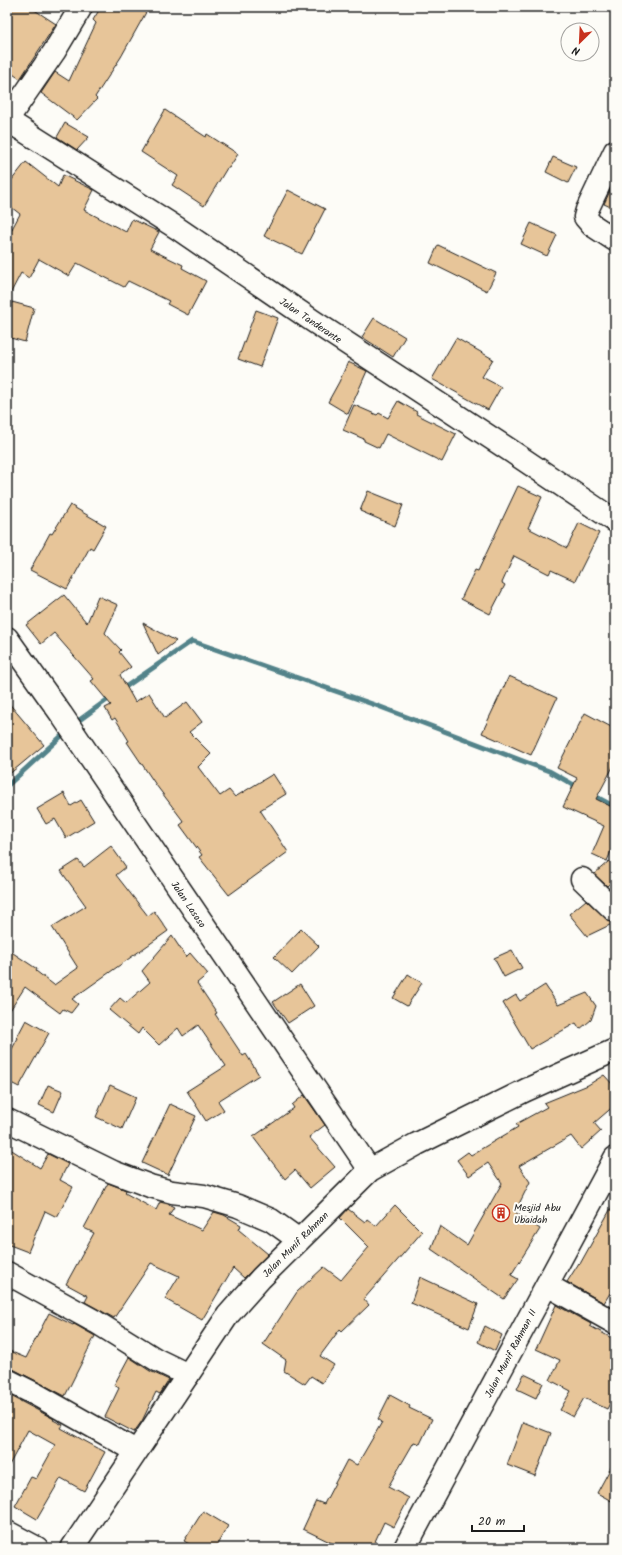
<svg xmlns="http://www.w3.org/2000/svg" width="622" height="1555" viewBox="0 0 622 1555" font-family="Kalam,sans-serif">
	<rect width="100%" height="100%" fill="#fdfcf7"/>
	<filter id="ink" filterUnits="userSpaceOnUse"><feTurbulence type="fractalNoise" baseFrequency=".025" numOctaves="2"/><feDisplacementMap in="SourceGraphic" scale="8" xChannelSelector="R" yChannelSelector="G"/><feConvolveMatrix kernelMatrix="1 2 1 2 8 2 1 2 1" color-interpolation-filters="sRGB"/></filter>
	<g filter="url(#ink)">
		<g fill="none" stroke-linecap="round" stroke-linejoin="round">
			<!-- stream -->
			<g stroke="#53838a" stroke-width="5">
				<path d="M121,690L192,641L378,706L549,771L579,788"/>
				<path d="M74,724L111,697"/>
				<path d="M7,786L67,731"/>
				<path d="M591,794L615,807"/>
			</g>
		</g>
		<!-- building -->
		<g fill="#e7c599" stroke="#1c1c1c">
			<path d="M7,7H30L56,24L20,79L7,70Z"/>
			<path d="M101,7H149L121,57L95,97L97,99L77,120L41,93L55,72L69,81L96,23L93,20Z"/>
			<path d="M165,110L206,137L207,134L238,154L229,168H227L204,206L172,185L178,176L141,152Z"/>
			<path d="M65,123L89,137L77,150L57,137Z"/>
			<path d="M553,157L576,167L568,183L546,172Z"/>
			<path d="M26,162L58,187L63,175L94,190L84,210L126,232L132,219L159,232L150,249L183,265L182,268L206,281L188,315L167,304L169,301L128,281L124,287L77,263L69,276L39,259L29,278L21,273L7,300V238L20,214L7,204V186Z"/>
			<path d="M615,180V209L604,204Z"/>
			<path d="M288,190L325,209L302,254L264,236Z"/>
			<path d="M531,223L557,235L547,256L521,244Z"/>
			<path d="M438,245L496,273L487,291L430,263Z"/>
			<path d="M12,302L34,308L25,342L7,337V322Z"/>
			<path d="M256,310L278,318L260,367L238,359Z"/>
			<path d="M374,318L405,337L393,357L362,337Z"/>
			<path d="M456,338L493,359L482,377L501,387L488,410L432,379Z"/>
			<path d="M348,362L367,371L348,414L328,402L339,382Z"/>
			<path d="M398,401L417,412L416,414L456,434L442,462L386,434L379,448L364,441V439L343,430L354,405L377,415L379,413L388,418Z"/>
			<path d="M518,486L542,497L528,528L567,548L579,523L599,533L575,581L551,570L549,574L514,556L502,583L505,585L490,614L461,599L475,570L478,571Z"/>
			<path d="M368,491L403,505L395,526L360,511Z"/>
			<path d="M70,505L106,526L93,549L90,547L67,589L30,570L50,533L52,534Z"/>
			<path d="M64,595L87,623L98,596L118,605L105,633L121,650L119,652L131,667L120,675L135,702L149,693L165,718L187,702L202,722L189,732L211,754L198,767L220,796L229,790L235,797L273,774L286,794L260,810L288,852L229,895L199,857L202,855L180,825L184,822L156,785L127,742L129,741L115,718L112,720L105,708L111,705L91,681L94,679L54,633L41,644L26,625Z"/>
			<path d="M143,623L163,634L176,641L158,655Z"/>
			<path d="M509,676L557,698L531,755L482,733Z"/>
			<path d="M7,701L44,745L7,776Z"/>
			<path d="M585,713L615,729V763L596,799L612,807L615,800V842L607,861L592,854L604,826L563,807L577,778L557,768Z"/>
			<path d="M64,793L71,806L81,800L94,821L66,838L55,819L46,824L37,809Z"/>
			<path d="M111,846L126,867L116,875L148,916L154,911L168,931L72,999L78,1004L71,1013L63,1009L60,1013L25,987L7,1015V949L37,969L36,971L54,985L78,968L52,927L86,906L61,871L78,860L84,867Z"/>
			<path d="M609,861L615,868V879L607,886L594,874Z"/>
			<path d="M586,900L612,924L587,936L569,914Z"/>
			<path d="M301,929L319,946L292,974L274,957Z"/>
			<path d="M172,936L186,957L190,953L208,974L197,983L217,1013L215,1014L243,1056L246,1054L259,1075L218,1101L224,1110L206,1121L187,1091L226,1066L198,1025L183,1036L178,1028L159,1045L142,1028L138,1034L109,1010L120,998L126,1003L150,982L142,971Z"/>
			<path d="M512,950L522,968L504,977L494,958Z"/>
			<path d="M408,974L422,983L407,1006L393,998Z"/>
			<path d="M300,984L314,1006L288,1023L273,1002Z"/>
			<path d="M545,985L558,1005L587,993L596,1006L591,1020L580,1029L576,1023L530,1049L503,1003L516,995L520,1001Z"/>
			<path d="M26,1020L49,1033L19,1087L7,1081V1058L18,1038L17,1037Z"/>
			<path d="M604,1075L615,1087V1105L594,1123L601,1131L581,1149L571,1136L519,1166L530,1182L515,1212L540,1229L511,1275L518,1279L504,1299L431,1249L440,1226L467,1245L502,1183L488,1163L469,1176L457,1160L468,1152L471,1155L518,1127L516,1124L547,1107L544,1103L588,1085Z"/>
			<path d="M48,1085L63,1091L54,1112L39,1105Z"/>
			<path d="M110,1085L136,1097L122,1129L96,1117Z"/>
			<path d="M304,1095L325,1125L309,1137L335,1167L310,1188L295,1170L285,1179L253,1137L294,1108L292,1105Z"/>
			<path d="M170,1104L196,1116L168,1175L142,1163Z"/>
			<path d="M7,1147L40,1168L48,1154L68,1164L60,1180L73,1187L57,1217L45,1211L28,1252L7,1244Z"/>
			<path d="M108,1183L126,1190L125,1193L156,1210L160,1202L168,1204L174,1207L169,1215L202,1230L214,1212L224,1215L241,1225L239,1230L268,1254L244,1278L233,1268L202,1320L165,1299L179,1276L151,1263L114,1318L85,1302L88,1296L66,1284L94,1233L84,1228Z"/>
			<path d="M615,1201V1285L604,1303L567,1282L579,1263L580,1264Z"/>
			<path d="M395,1205L422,1232L364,1299L369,1305L342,1331L340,1329L320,1356L334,1365L322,1383L311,1376L305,1384L284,1371L286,1360L263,1344L297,1292L324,1267L341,1280L369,1247L340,1218L348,1209L365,1222L367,1219L376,1226Z"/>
			<path d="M420,1277L478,1304L469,1328L411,1303Z"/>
			<path d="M556,1305L591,1324L590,1326L615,1340V1394L607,1409L584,1398L573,1417L560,1410L571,1391L550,1380L560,1360L536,1349Z"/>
			<path d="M49,1313L73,1325L74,1324L95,1336L65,1396L13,1369L7,1368V1350L26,1358Z"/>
			<path d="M485,1326L502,1335L495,1351L478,1342Z"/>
			<path d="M129,1357L150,1371L169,1380L160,1394L156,1392L142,1421L134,1432L105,1417L119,1388L114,1385Z"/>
			<path d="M524,1374L543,1383L536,1398L517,1389Z"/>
			<path d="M7,1394L54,1419L53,1420L63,1425L61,1428L105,1452L84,1491L61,1478L37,1519L15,1506L31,1477L36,1479L55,1445L28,1430L7,1469Z"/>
			<path d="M390,1395L410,1406L409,1408L432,1419L420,1444L414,1442L388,1487L409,1498L394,1527L384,1522L372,1548H342L303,1529L316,1501L324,1504L347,1460L357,1465L382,1422L378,1419Z"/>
			<path d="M523,1422L551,1433L535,1476L507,1465Z"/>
			<path d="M615,1460V1503L597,1493Z"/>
			<path d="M203,1511L228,1526L215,1548H196L184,1541Z"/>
		</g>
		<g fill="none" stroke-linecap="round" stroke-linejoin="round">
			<defs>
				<g id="minor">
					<path d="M7,120L177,228L313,321L508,449L615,521"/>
					<path d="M7,120L54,52L81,7"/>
					<path d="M615,151L587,210L585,217L592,225L615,240"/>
					<path d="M7,638L61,714L370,1170"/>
					<path d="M582,879L615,911"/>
					<path d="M7,1120L113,1172L150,1186L172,1192L204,1196L238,1206L271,1220L299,1240"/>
					<path d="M7,1273L96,1322L157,1360L188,1375"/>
					<path d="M547,1285L615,1323"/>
					<path d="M7,1380L37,1395L136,1451"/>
					<path d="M7,1532L37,1548"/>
					<path d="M72,1548L228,1315L261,1278L370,1170L417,1144L526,1090L615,1050"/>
					<path d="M405,1548L615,1158"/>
				</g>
			</defs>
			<!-- minor casing -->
			<use href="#minor" stroke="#1c1c1c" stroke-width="25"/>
			<!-- minor -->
			<use href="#minor" stroke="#fdfcf7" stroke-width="22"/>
		</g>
	</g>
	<!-- icons -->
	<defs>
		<symbol id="building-ring" viewBox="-11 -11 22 22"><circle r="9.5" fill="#fdfcf7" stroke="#c8321e" stroke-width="1.5"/><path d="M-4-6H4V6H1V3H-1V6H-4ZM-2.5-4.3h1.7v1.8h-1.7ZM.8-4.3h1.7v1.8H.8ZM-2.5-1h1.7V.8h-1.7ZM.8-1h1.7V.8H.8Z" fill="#c8321e"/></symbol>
	</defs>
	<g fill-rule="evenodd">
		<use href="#building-ring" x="491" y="1203" width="20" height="20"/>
	</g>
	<g text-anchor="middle" stroke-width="4" stroke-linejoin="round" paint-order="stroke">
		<!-- street labels -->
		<g font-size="10" fill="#1c1c1c" stroke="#fdfcf7">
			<text transform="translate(311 320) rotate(34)" y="4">Jalan Tanderante</text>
			<text transform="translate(189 904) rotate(56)" y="4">Jalan Lasoso</text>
			<text transform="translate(295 1244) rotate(-45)" y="4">Jalan Munif Rahman</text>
			<text transform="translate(510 1353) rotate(-62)" y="4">Jalan Munif Rahman II</text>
		</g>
		<!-- poi labels -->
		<g font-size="10" fill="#1c1c1c" stroke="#fdfcf7" text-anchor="start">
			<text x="514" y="1211">Mesjid Abu<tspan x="514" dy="12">Ubaidah</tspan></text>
		</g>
	</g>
	<!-- margin -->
	<rect width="622" height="1555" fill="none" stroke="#fdfcf7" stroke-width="24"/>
	<rect x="12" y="12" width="598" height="1531" fill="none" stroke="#1c1c1c" stroke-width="1.5" filter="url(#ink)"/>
	<!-- north arrow -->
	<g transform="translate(580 42) rotate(204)"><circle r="19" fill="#fdfcf7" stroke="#a3a29f"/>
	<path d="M0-3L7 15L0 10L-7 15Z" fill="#c8321e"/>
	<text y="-6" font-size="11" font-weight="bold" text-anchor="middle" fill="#1c1c1c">N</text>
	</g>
	<!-- scale -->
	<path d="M472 1525v6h52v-6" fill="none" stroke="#1c1c1c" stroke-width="2"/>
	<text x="478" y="1525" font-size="12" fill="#1c1c1c" stroke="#fdfcf7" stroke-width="3" paint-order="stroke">20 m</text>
</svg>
